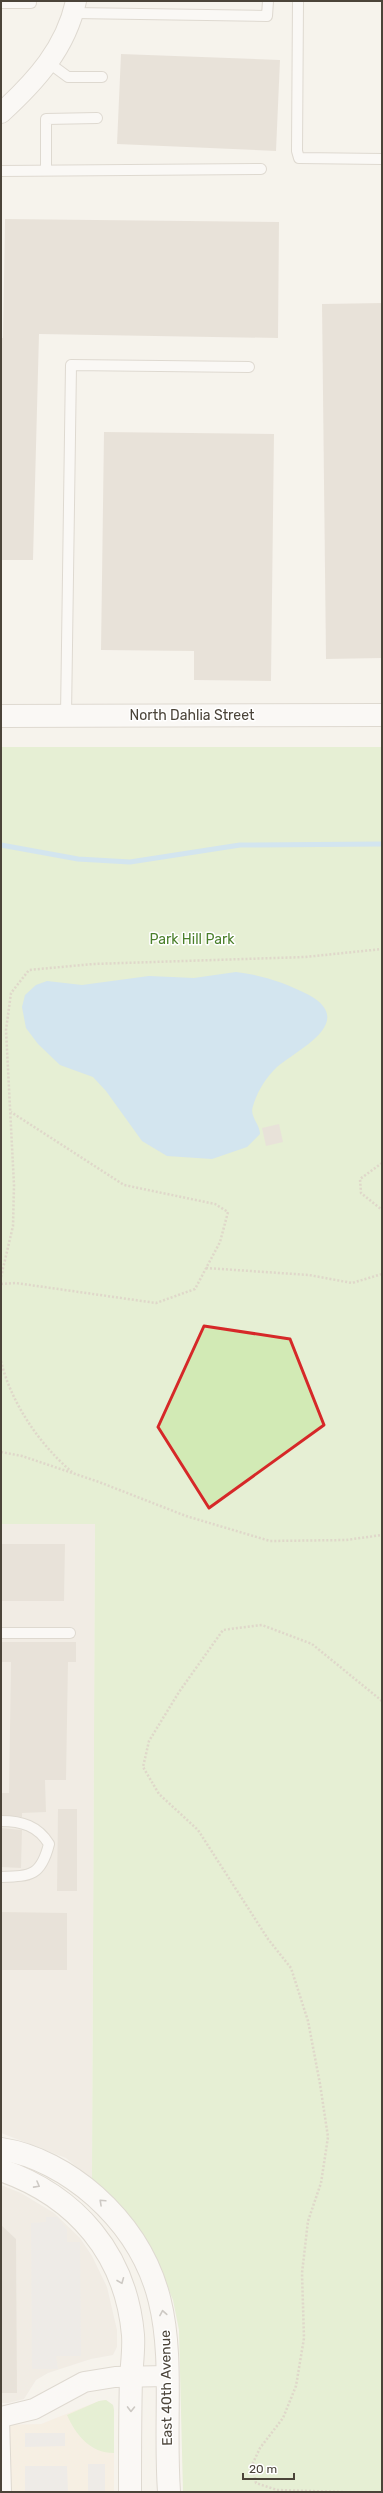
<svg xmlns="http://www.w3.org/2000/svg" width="383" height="2493" viewBox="0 0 383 2493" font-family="Rubik,sans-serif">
	<rect width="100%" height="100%" fill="#f6f3ec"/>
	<!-- residential -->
	<g fill="#eae5da">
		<path d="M1,1524H95L92,2180L66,2158L1,2133Z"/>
		<path d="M1,2185L21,2193L54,2213L80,2238L92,2256L107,2287L117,2330V2347L113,2355L91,2359L48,2373L36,2380L24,2399L8,2403H1Z"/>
	</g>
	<!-- commercial -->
	<path fill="#f7ead8" d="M106,2400L113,2405L114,2410V2492H1V2425L41,2424L99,2401Z"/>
	<!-- green -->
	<g fill="#d2eab5">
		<path d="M1,747H382V2492H183L179,2330L173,2300L158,2264L130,2217L92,2180L95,1524H1Z"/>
		<path d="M106,2400L113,2405L114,2410V2453C90,2453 76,2435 67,2415L99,2401Z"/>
	</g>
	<!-- parking -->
	<g fill="#e5e3e0">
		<path d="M46,2217H57L67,2229V2242H80L81,2356H56L58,2369H32L31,2223L46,2222Z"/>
		<path d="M25,2433H65V2446L25,2447Z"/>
		<rect x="88" y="2464" width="17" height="28"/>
		<path d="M25,2466H67L68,2492H25Z"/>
	</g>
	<!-- water -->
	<path fill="#a9d4f2" d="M236,972C262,975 286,983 309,995C357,1022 298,1049 277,1067C266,1077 257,1092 253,1106C249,1116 260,1124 260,1134L247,1147L212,1159L167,1156L142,1141L106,1091L93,1077L60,1065L38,1044L26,1028L22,1007L25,995L36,985L47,981L82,985L149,976L194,978Z"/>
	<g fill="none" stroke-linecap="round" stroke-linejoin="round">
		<!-- stream -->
		<path stroke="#a9d4f2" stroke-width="5" d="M1,845L78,859L130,862L240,845L382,844"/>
	</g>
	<!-- building -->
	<g fill="#d8cfc1">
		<path d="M121,54L280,60L276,151L117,144Z"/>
		<path d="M5,219L279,222L278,338L39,334L33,560H1V338H3Z"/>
		<path d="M382,303V658L326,659L322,304Z"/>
		<path d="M104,432L274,434L271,681L194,680V651L101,650Z"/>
		<path d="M279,1124L283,1142L266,1146L262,1128Z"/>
		<path d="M1,1544H65L64,1601H1Z"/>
		<path d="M1,1642H76V1662H68L66,1780H45L46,1812L22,1813V1817L1,1815V1793H9L11,1662H1Z"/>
		<path d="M58,1809H77V1891H57Z"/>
		<path d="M1,1828L22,1830L21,1868L1,1867Z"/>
		<path d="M1,1912L67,1913V1970H1Z"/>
		<path d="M1,2225L16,2239L17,2393H1Z"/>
	</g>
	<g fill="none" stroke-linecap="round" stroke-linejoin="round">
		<defs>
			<g id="service">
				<path d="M298,1L297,151L299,158L382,159"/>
				<path d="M1,3H31"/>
				<path d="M74,13L267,16L268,1"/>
				<path d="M49,63L68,77H102"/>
				<path d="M46,170V119L97,118"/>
				<path d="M1,171L261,169"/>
				<path d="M66,716L71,365L249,367"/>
				<path d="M1,1633H70"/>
				<path d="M1,1821C22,1821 38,1826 49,1844C41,1876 31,1876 1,1877"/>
				<path d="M4,2417L6,2492"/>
			</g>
			<g id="minor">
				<path d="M1,113C36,81 66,48 76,1"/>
				<path d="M1,2417L34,2409L84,2382L115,2377L167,2376"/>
			</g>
			<g id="tertiary">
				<path d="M1,716L382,715"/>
				<path d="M1,2149C35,2154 69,2173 95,2196C192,2283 161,2377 169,2492"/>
				<path d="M1,2170C76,2196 126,2254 133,2335C134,2349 132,2363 131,2377C130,2415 130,2454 130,2492"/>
			</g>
		</defs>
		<!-- service casing -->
		<use href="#service" stroke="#c2bbae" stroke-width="12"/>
		<!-- minor casing -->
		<use href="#minor" stroke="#c2bbae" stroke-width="22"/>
		<!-- tertiary casing -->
		<use href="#tertiary" stroke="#c2bbae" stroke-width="24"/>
		<!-- path -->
		<g stroke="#c4b79f" stroke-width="2.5" stroke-dasharray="2 2" stroke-linecap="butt">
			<path d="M382,1163L360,1179L361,1193L382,1210"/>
			<path d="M206,1268L309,1275L352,1283L382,1274"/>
			<path d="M1,1277L13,1226L14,1185L6,1030L11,993L29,970L93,964L305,957L382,949"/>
			<path d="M1,1284L16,1283L156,1303L195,1289L220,1242L228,1212L215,1204L124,1185L11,1112"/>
			<path d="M1,1361C11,1403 40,1445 72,1472"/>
			<path d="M1,1452L22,1456L99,1482L186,1516L270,1541L346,1540L382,1535"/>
			<path d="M343,2492L277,2490L256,2483L252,2465L260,2448L283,2418L296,2386L304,2338L302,2273L308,2221L321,2183L328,2137L320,2084L308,2021L291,1968L268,1939L198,1830L159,1794L143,1767L149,1741L179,1692L223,1630L262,1625L312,1644L382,1701"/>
		</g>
		<!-- service -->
		<use href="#service" stroke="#fff" stroke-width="10"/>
		<!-- minor -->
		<use href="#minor" stroke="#fff" stroke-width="20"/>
		<!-- tertiary -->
		<use href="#tertiary" stroke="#fff" stroke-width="22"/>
	</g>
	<!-- one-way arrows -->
	<defs><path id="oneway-chevron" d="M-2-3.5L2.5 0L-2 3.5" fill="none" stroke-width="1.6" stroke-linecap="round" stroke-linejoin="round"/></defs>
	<g stroke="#9c9892">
		<use href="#oneway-chevron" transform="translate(37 2185) rotate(29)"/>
		<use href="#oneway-chevron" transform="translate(102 2202) rotate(-137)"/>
		<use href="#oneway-chevron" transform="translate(121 2281) rotate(68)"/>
		<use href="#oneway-chevron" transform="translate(163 2313) rotate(-100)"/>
		<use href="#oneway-chevron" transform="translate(131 2409) rotate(91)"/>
	</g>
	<!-- marked area -->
	<path d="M0 0H383V2493H0ZM204,1326L290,1339L324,1425L209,1508L158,1427Z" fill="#f6f3ec" fill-opacity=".55" fill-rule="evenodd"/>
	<path fill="none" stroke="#d62828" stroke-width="3" stroke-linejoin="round" d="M204,1326L290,1339L324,1425L209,1508L158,1427Z"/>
	<g text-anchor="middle" stroke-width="3" stroke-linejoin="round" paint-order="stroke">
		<!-- street labels -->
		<g font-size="14" fill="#4b4439" stroke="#fff">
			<text x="192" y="720">North Dahlia Street</text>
			<text transform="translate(166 2388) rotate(-91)" y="5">East 40th Avenue</text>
		</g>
		<!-- park labels -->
		<g font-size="14" fill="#4a7f2a" stroke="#fff">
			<text x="192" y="944">Park Hill Park</text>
		</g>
	</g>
	<!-- border -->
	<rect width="383" height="2493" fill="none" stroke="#4b4439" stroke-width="4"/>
	<!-- scale -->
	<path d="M243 2473v6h51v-6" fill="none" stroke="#4b4439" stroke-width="2"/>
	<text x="249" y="2473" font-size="12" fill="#4b4439" stroke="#ffffff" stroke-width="3" paint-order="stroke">20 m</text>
</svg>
